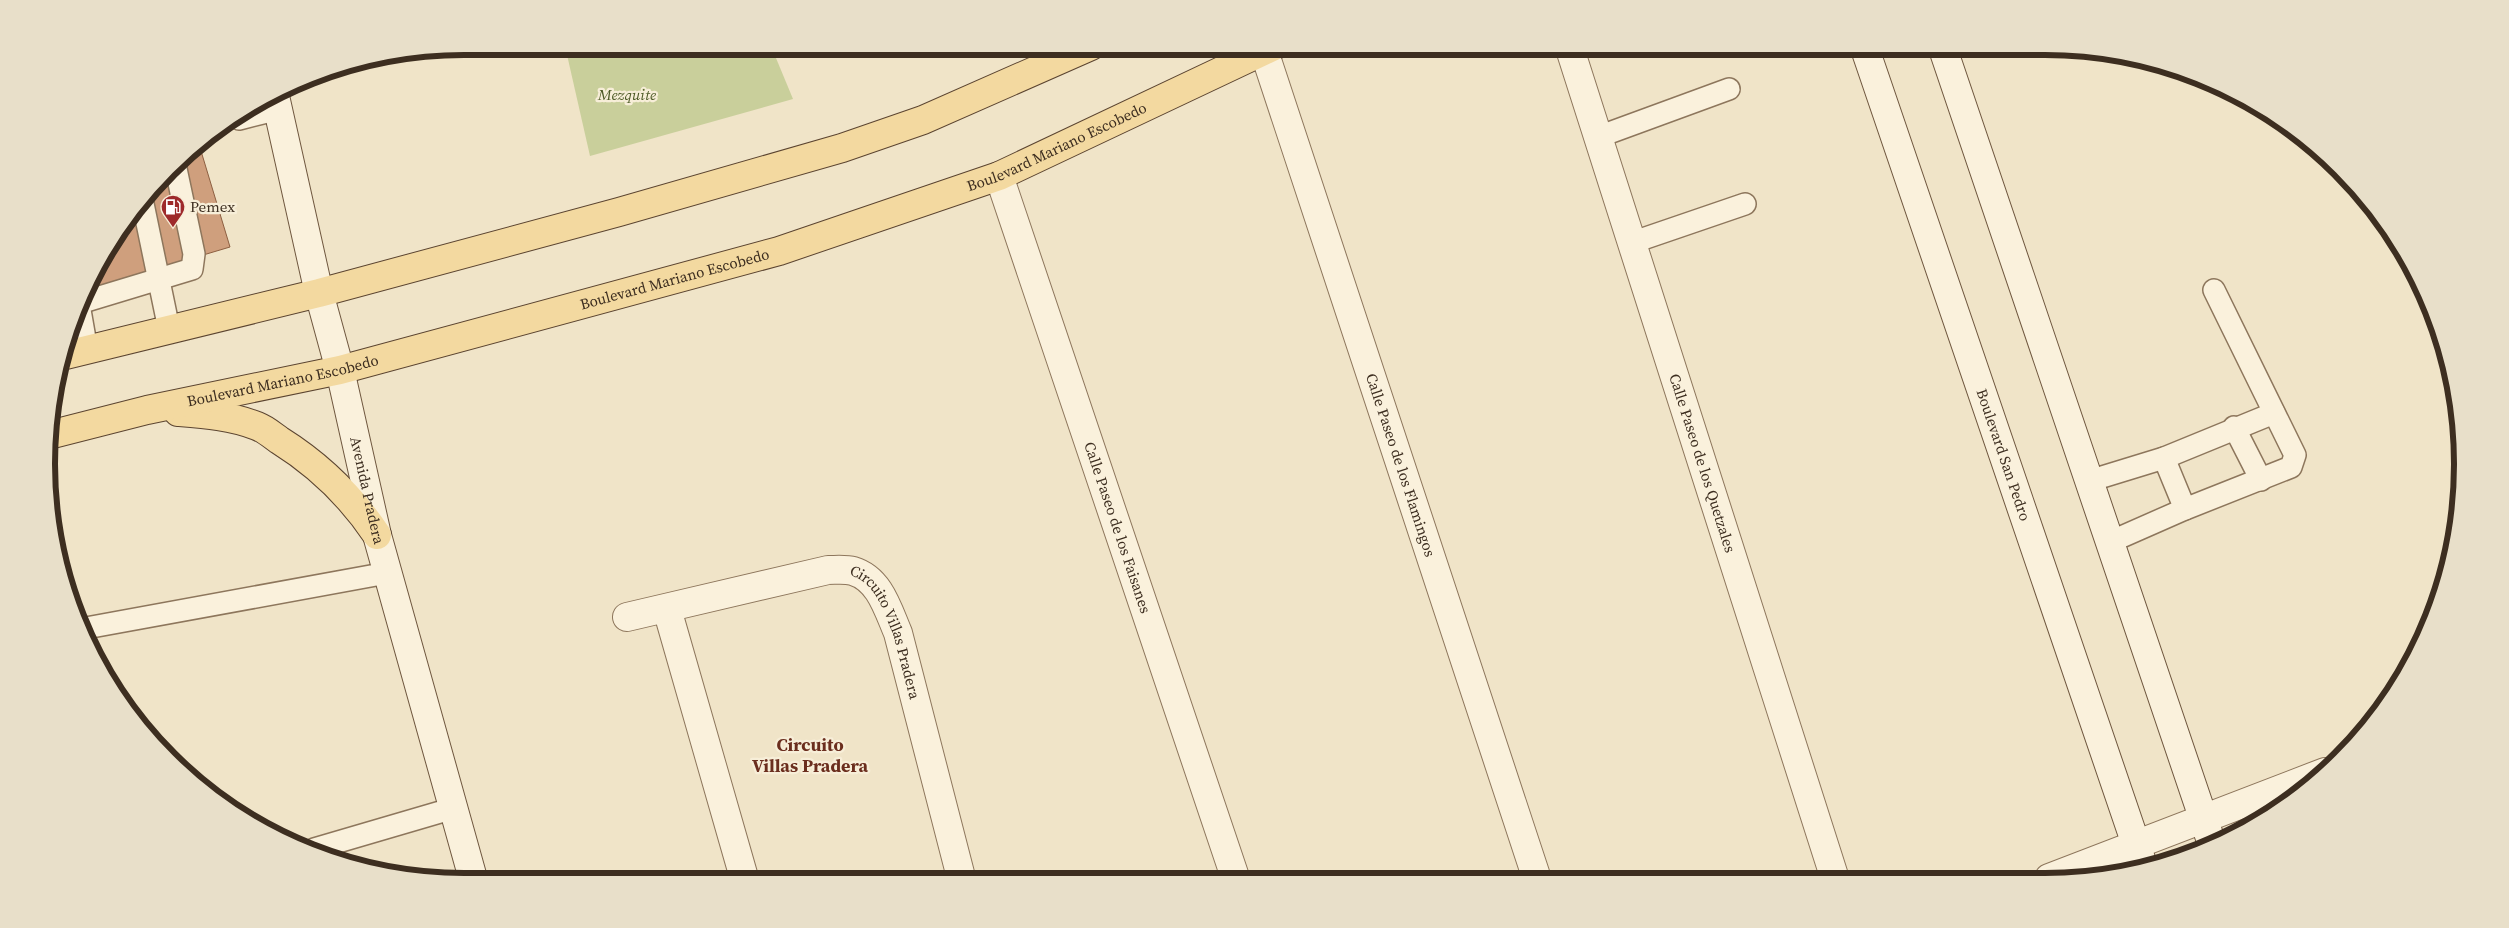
<svg xmlns="http://www.w3.org/2000/svg" width="2509" height="928" viewBox="0 0 2509 928" font-family="'Source Serif 4',serif">
	<rect width="100%" height="100%" fill="#f0e4c8"/>
	<!-- green -->
	<path fill="#c9cf9b" d="M565,46H771L793,99L590,156Z"/>
	<!-- building -->
	<path fill="#cf9f7d" stroke="#8d5f41" d="M201,151L230,247L86,290L89,279L133,209L181,158Z"/>
	<g fill="none" stroke-linecap="round" stroke-linejoin="round">
		<defs>
			<g id="lane">
				<path d="M239,119L279,109"/>
				<path d="M1598,137L1729,89"/>
				<path d="M142,199L169,329"/>
				<path d="M1631,243L1745,204"/>
				<path d="M83,302L192,269L194,254L175,164"/>
				<path d="M80,310L87,350"/>
				<path d="M2234,427L2261,480"/>
				<path d="M2164,458L2185,509"/>
				<path d="M2089,481L2164,458L2274,413"/>
				<path d="M2110,542L2185,509L2291,467L2295,455L2214,290"/>
				<path d="M86,628L387,573"/>
				<path d="M314,849L454,808"/>
			</g>
			<g id="street">
				<path id="s1" d="M1569,46L1835,879"/>
				<path id="s2" d="M1264,51L1537,879"/>
				<path id="s3" d="M999,176L1236,880"/>
				<path d="M667,609L745,881"/>
				<path id="s4" d="M627,617L828,570C836,570 846,569 853,571C880,579 888,610 898,633L962,881"/>
				<path d="M2049,878L2325,772"/>
			</g>
			<g id="secondary">
				<path id="s5" d="M1864,46L2143,865"/>
				<path d="M1942,46L2212,844"/>
				<path id="s6" d="M275,96L319,293L340,370L377,535L474,882"/>
			</g>
			<g id="primary">
				<path d="M66,355L319,293L619,212L842,148L923,120L1091,46"/>
				<path d="M178,412C204,414 232,416 257,426C265,429 272,435 279,440C319,465 351,496 377,535"/>
				<path id="s7" d="M49,435L147,410L340,370L779,251L999,176L1274,46"/>
			</g>
		</defs>
		<!-- lane casing -->
		<use href="#lane" stroke="#8d765c" stroke-width="24"/>
		<!-- street casing -->
		<use href="#street" stroke="#8d765c" stroke-width="30"/>
		<!-- secondary casing -->
		<use href="#secondary" stroke="#6f573f" stroke-width="30"/>
		<!-- primary casing -->
		<use href="#primary" stroke="#5b4430" stroke-width="30"/>
		<!-- lane -->
		<use href="#lane" stroke="#faf1dc" stroke-width="21"/>
		<!-- street -->
		<use href="#street" stroke="#faf1dc" stroke-width="28"/>
		<!-- secondary -->
		<use href="#secondary" stroke="#faf1dc" stroke-width="28"/>
		<!-- primary -->
		<use href="#primary" stroke="#f3d9a0" stroke-width="28"/>
	</g>
	<!-- icons -->
	<defs>
		<symbol id="fuel-pin" viewBox="-11 -11 22 30"><path d="M0 17L-7.5 6A9.5 9.5 0 1 1 7.5 6Z" fill="#9e2a2b" stroke="#f7eed8"/><path d="M-5.5-6h7V0h2V4h1.3V-2.5L3-4.5l.8-.8L6-3V5H2.5V1h-1V6h-7ZM-4.2-4.7v3.2H.2V-4.7Z" fill="#fff"/></symbol>
	</defs>
	<g fill-rule="evenodd">
		<use href="#fuel-pin" x="159" y="193" width="28" height="38"/>
	</g>
	<g text-anchor="middle" stroke-width="4.5" stroke-linejoin="round" paint-order="stroke">
		<!-- park labels -->
		<g font-size="15" font-style="italic" fill="#4d5a26" stroke="#f7eed8">
			<text x="627" y="100">Mezquite</text>
		</g>
		<!-- street labels -->
		<g font-size="15" fill="#3d2e20" stroke="#f7eed8">
			<text dy="5" stroke="none"><textPath href="#s7" startOffset="1050">Boulevard Mariano Escobedo</textPath></text>
			<text dy="5" stroke="none"><textPath href="#s7" startOffset="645">Boulevard Mariano Escobedo</textPath></text>
			<text dy="5" stroke="none"><textPath href="#s7" startOffset="240">Boulevard Mariano Escobedo</textPath></text>
			<text dy="5" stroke="none"><textPath href="#s5" startOffset="432">Boulevard San Pedro</textPath></text>
			<text dy="5" stroke="none"><textPath href="#s1" startOffset="438">Calle Paseo de los Quetzales</textPath></text>
			<text dy="5" stroke="none"><textPath href="#s2" startOffset="436">Calle Paseo de los Flamingos</textPath></text>
			<text dy="5" stroke="none"><textPath href="#s6" startOffset="405">Avenida Pradera</textPath></text>
			<text dy="5" stroke="none"><textPath href="#s3" startOffset="371">Calle Paseo de los Faisanes</textPath></text>
			<text dy="5" stroke="none"><textPath href="#s4" startOffset="304">Circuito Villas Pradera</textPath></text>
		</g>
		<!-- poi labels -->
		<g font-size="15" fill="#3d2e20" stroke="#f7eed8" text-anchor="start">
			<text x="190" y="212">Pemex</text>
		</g>
		<!-- quarter labels -->
		<g font-size="18" font-weight="bold" fill="#6b2e1e" stroke="#f7eed8">
			<text x="810" y="751">Circuito<tspan x="810" dy="21">Villas Pradera</tspan></text>
		</g>
	</g>
	<!-- crop -->
	<path d="M0 0H2509V928H0ZM464 55H2045A409 409 0 0 1 2454 464V464A409 409 0 0 1 2045 873H464A409 409 0 0 1 55 464V464A409 409 0 0 1 464 55Z" fill="#e8dfc9" fill-rule="evenodd"/>
	<path fill="none" stroke="#3d2e20" stroke-width="6" d="M464 55H2045A409 409 0 0 1 2454 464V464A409 409 0 0 1 2045 873H464A409 409 0 0 1 55 464V464A409 409 0 0 1 464 55Z"/>
</svg>
